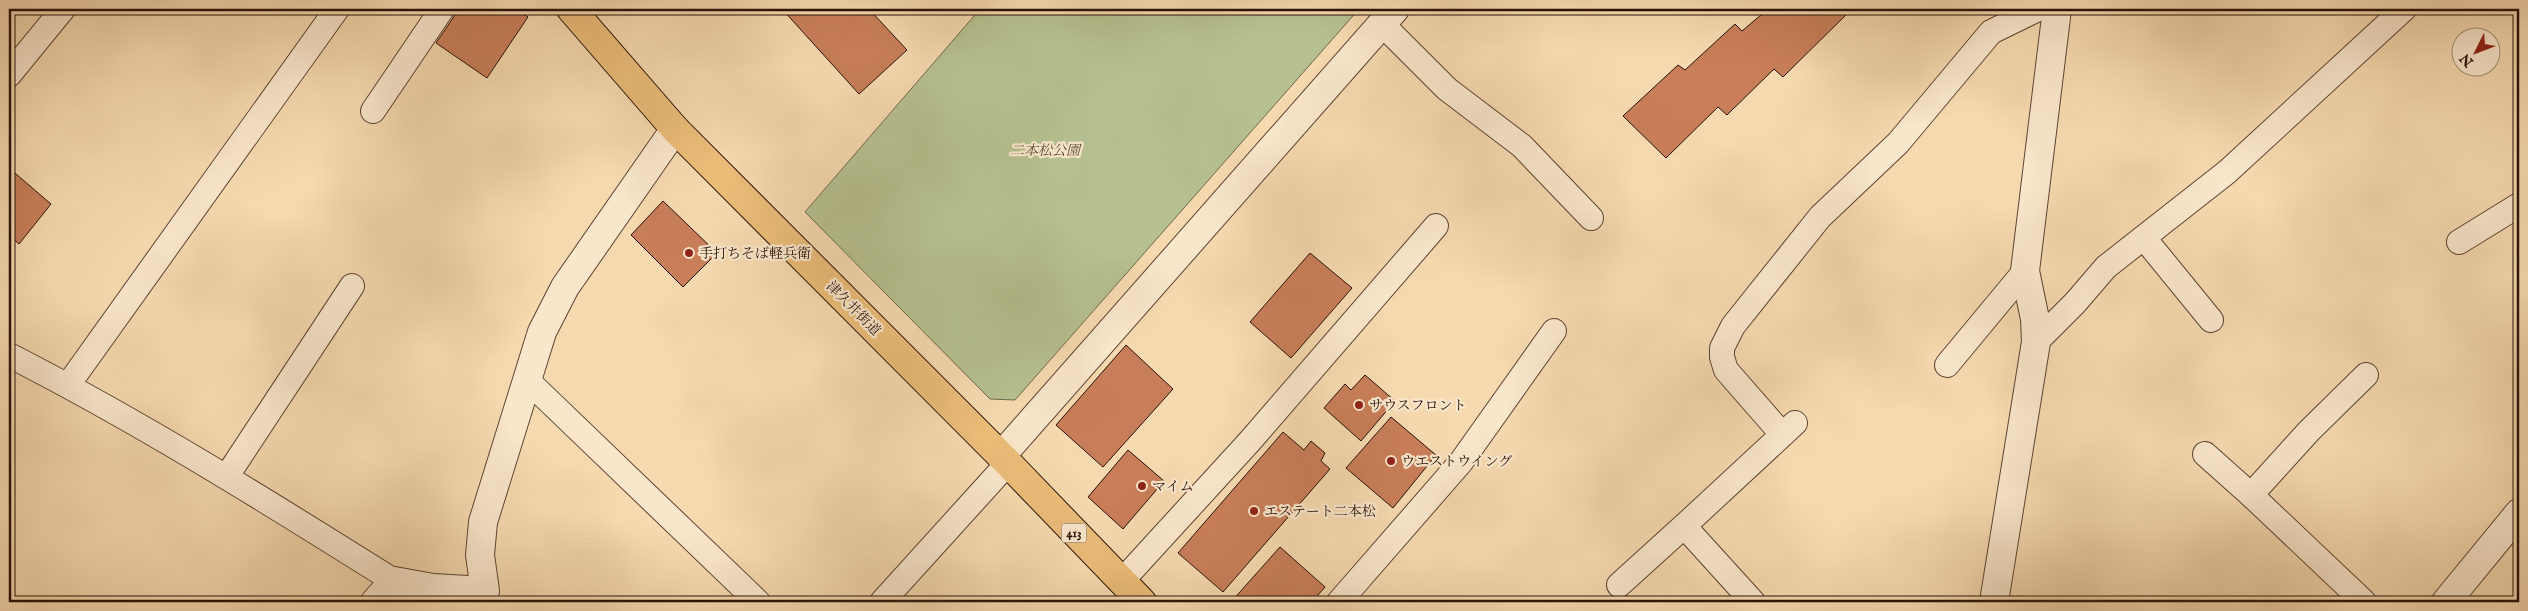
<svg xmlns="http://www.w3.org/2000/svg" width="2528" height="611" viewBox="0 0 2528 611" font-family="'IM FELL English','Noto Serif JP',serif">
	<rect width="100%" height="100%" fill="#f6d9af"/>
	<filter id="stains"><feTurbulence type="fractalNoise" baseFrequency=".004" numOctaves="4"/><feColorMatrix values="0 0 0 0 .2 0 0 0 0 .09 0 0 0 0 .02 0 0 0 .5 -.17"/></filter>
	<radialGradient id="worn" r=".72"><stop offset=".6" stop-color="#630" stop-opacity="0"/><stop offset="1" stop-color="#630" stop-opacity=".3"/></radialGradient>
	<!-- green -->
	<path fill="#b6c090" stroke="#6f684c" d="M980,9H1359L1015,400L990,399L805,212Z"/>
	<!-- building -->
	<g fill="#c87e59" stroke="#281108">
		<path d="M459,9H516L528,17L487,78L436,43Z"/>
		<path d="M782,9H869L907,50L859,94Z"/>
		<path d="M1768,9H1852L1783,77L1774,69L1727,115L1718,107L1666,158L1623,116L1678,65L1685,70L1735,24L1742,31Z"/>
		<path d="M9,168L51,204L19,244L9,235Z"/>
		<path d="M663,201L717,253L683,287L631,235Z"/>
		<path d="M1310,253L1352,288L1291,358L1250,322Z"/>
		<path d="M1126,345L1173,389L1103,467L1056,425Z"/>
		<path d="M1365,375L1395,401L1361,441L1324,408L1345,384L1351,390Z"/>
		<path d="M1391,417L1436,455L1393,508L1346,468Z"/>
		<path d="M1283,432L1304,450L1311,441L1325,453L1321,461L1330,469L1223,592L1178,553Z"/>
		<path d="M1128,450L1164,481L1123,529L1088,497Z"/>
		<path d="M1280,547L1325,587L1312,602H1231Z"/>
	</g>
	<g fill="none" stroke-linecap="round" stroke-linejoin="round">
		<defs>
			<g id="service">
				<path d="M1382,24L1447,89L1522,146L1591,218"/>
				<path d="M9,75L63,9"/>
				<path d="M373,111L442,9"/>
				<path d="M2144,238L2211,320"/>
				<path d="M2459,242L2519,205"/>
				<path d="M2036,342L2075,303L2106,267L2227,172L2404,9"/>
				<path d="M9,355C142,423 268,502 394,581"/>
				<path d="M1947,365L2025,271"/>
				<path d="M526,379L758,602"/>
				<path d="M68,385L337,9"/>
				<path d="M1782,434L1726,370L1722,357V348L1733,326L1820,217L1898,143L1991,32L2038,9"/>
				<path d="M2205,454L2251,495"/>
				<path d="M227,476L352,286"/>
				<path d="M1684,526L1795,423"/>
				<path d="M1121,582L1250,441L1436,226"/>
				<path d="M1619,585L1684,526L1753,602"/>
				<path d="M882,602L1008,463"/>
				<path d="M1339,602L1461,462L1554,331"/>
				<path d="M2364,602L2251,495L2309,431L2366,375"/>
			</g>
			<g id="minor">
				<path d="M1001,456L1395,9"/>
				<path d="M375,602L394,581L433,588L485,591L480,555L483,522L542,332L565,287L675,129"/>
				<path d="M1994,602L2036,342L2035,319L2025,271L2057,9"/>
			</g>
			<path id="tertiary" d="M2446,602L2519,513"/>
			<path id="trunk" d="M571,9L675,129L1008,463L1142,602"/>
		</defs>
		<!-- service casing -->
		<use href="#service" stroke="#5c4332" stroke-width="26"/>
		<!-- minor casing -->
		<use href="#minor" stroke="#5c4332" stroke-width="30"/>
		<!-- tertiary casing -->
		<use href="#tertiary" stroke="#5c4332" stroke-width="30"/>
		<!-- trunk casing -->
		<use href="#trunk" stroke="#281108" stroke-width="30"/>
		<!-- service -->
		<use href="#service" stroke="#f9e6cb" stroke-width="24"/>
		<!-- minor -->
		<use href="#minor" stroke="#f9e6cb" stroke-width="28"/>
		<!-- tertiary -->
		<use href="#tertiary" stroke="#f9e6cb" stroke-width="28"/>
		<!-- trunk -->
		<use href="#trunk" stroke="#ebbc78" stroke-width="28"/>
	</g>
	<!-- markers -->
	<g fill="#8f2418" stroke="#f9e6cb" stroke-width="2">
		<circle cx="689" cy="253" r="5"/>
		<circle cx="1359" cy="405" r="5"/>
		<circle cx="1391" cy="461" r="5"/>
		<circle cx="1142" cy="486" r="5"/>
		<circle cx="1254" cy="511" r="5"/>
	</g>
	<g text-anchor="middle" stroke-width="4.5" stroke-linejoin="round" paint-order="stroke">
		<!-- shield labels -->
		<rect fill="#f9e6cb" stroke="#675142" stroke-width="1" x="1061.5" y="523.5" width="25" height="19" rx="4"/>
		<g font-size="12" font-weight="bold" fill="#281108">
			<text x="1074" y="537">413</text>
		</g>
		<!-- park labels -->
		<g font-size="14" font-style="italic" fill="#5a4e38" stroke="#f9e6cb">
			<text x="1045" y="155">二本松公園</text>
		</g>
		<!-- poi labels -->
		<g font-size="14" fill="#281108" stroke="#f9e6cb" text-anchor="start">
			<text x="699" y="258">手打ちそば軽兵衛</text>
			<text x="1369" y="410">サウスフロント</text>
			<text x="1401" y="466">ウエストウイング</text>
			<text x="1152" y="491">マイム</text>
			<text x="1264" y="516">エステート二本松</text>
		</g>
		<!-- street labels -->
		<g font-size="14" fill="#281108" stroke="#f9e6cb">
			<text transform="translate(854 308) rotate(45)" y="5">津久井街道</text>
		</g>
	</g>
	<!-- margin -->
	<rect width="2528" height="611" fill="none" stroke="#f6d9af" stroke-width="30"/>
	<rect x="10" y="10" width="2508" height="591" fill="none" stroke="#281108" stroke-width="2.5"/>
	<rect x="15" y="15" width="2498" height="581" fill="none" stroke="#281108"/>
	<!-- north arrow -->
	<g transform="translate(2476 52) rotate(228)"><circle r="24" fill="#f9e6cb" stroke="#a5917d"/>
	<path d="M0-4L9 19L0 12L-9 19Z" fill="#8f2418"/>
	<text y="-8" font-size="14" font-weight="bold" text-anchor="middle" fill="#281108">N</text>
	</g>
	<rect width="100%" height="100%" filter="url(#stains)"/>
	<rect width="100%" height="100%" fill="url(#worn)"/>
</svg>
